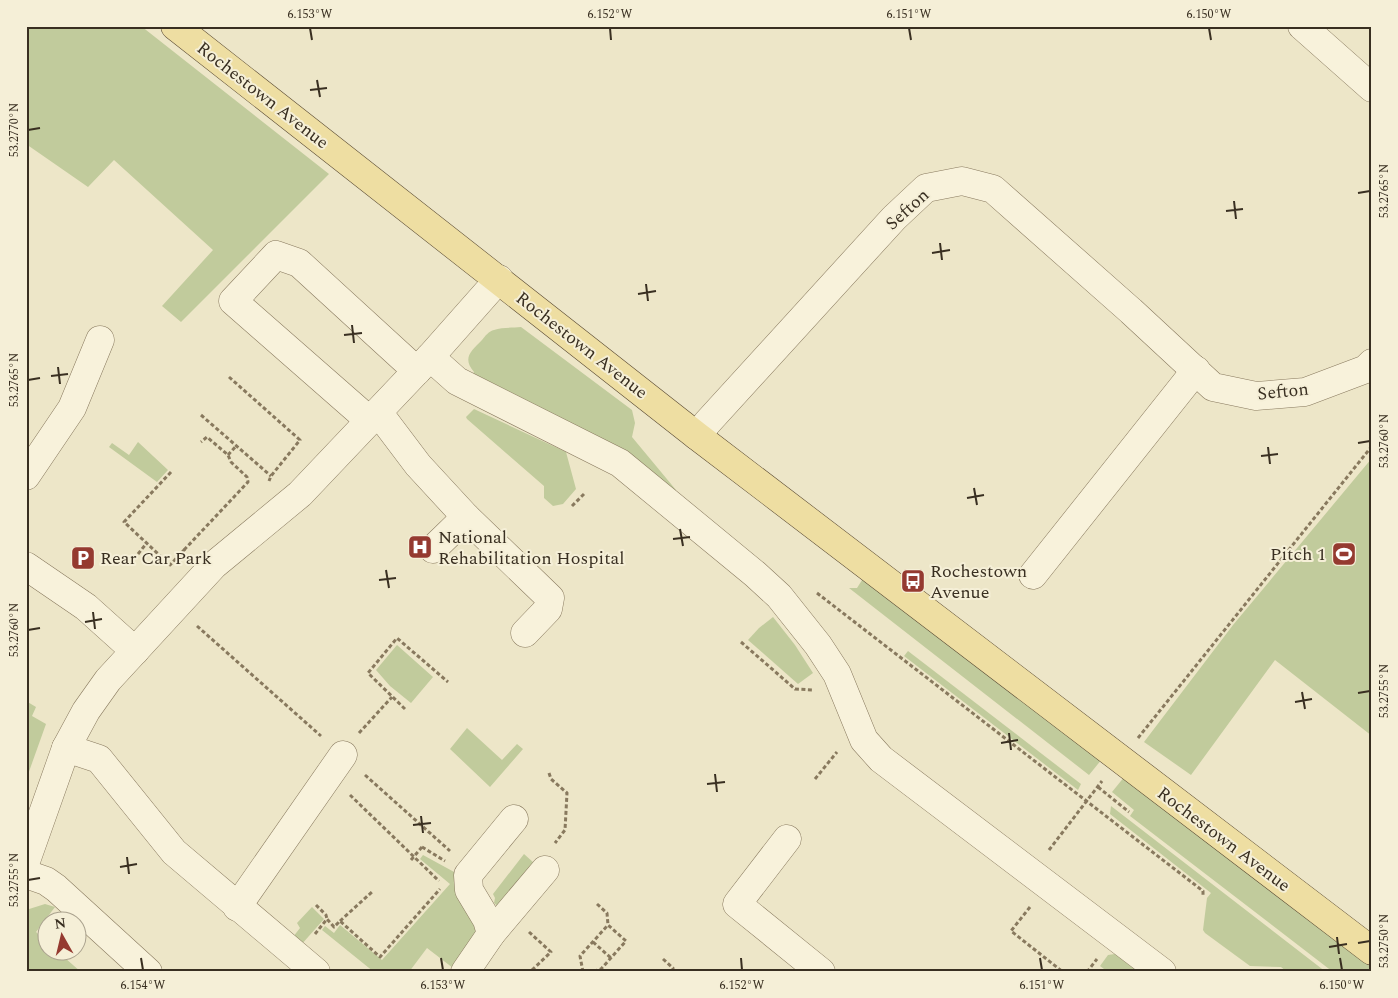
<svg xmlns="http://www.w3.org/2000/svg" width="1398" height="998" viewBox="0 0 1398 998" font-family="Spectral,serif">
	<rect width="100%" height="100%" fill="#ede6c8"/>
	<!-- green -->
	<g fill="#c1cb9c">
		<path d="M26,26H141L329,174L181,322L162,306L213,250L114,160L88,187L26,144Z"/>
		<path d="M521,327L632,410L635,423L632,437L676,490L674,494L469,379L474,372C462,358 471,351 482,340C485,336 489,331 494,330C502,327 513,328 521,327Z"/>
		<path d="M474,409L566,452L576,489L563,504L553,506L544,498V486L467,419L466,417Z"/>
		<path d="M138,442L168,470L157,482L109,447L112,443L129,455Z"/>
		<path d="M1372,458V736L1275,660L1191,775L1144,742L1233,625Z"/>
		<path d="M864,577L1102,759L1089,775L849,588H857Z"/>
		<path d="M773,617L795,645L813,673L798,684L748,640L759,628Z"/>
		<path d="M397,645L433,677L411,703L390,686L376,670Z"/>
		<path d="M908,651L1081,784L1078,790L904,656Z"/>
		<path d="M26,701L36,707L32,716L46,724L26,780Z"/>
		<path d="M467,728L502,760L517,744L523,749L490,787L450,749Z"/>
		<path d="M1125,776L1372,968V972H1333L1130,816L1134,810L1112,792Z"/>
		<path d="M1111,806L1326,972H1287L1281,967L1250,966L1205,933L1203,930L1207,898L1211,893L1110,814Z"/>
		<path d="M524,854L534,863L501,909L494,903L495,898L493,894Z"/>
		<path d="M423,855L456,873L478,931L453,968L427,948L409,972H374L322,930L325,926L334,933L340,925L382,960L450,884L420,859Z"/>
		<path d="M45,904L55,907L36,932L47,942L48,950L57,951L81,972H26V910Z"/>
		<path d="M312,907L324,919L301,945L293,937L300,928L297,923Z"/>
		<path d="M1122,953L1148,972H1108L1100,966L1108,955Z"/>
	</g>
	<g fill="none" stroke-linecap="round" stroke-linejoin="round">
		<defs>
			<g id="minor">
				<path d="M1302,26L1372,88"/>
				<path d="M430,357L457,381L620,463L755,574L779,596L818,645L837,674L864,740L881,759L1162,972"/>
				<path d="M378,412L418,465L466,517L433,549"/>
				<path d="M370,421L233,301L276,255L299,263L417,371"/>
				<path d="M697,436L707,423L894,218L926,188L962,181L993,189L1131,311L1213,387L1256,396L1305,392L1366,369L1372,363"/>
				<path d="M26,476L72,408L100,340"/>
				<path d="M466,517L550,598L548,609L525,633"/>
				<path d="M26,566L86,607L135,651"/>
				<path d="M1033,575L1196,370"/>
				<path d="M66,748L99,759L174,852L316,972"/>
				<path d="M787,839L737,904L821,972"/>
				<path d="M26,861L66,748L86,711L108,680L214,565L300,494L430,357L499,279"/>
				<path d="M26,874L46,881L56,888L148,972"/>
				<path d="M237,907L343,755"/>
				<path d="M491,934L545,870"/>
				<path d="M465,972L491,934L487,920L469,890L468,875L514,819"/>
			</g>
			<path id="major" d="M175,26L697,436L1372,951"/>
		</defs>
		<!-- minor casing -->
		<use href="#minor" stroke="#88795e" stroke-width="29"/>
		<!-- major casing -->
		<use href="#major" stroke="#574731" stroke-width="29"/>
		<!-- path -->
		<g stroke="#88795e" stroke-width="3" stroke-dasharray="4 2.5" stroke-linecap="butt">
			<path d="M229,377L300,440L271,476L269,481"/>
			<path d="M201,415L271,476"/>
			<path d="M228,455L236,446"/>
			<path d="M171,472L124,522L170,565L184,550L186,552"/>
			<path d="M572,506L584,494"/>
			<path d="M184,550L248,482L247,477L231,462L228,455L207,437L201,442"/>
			<path d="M138,554L146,544"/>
			<path d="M817,593L1203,891V896"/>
			<path d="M197,626L321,736"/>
			<path d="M741,642L795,689L813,690"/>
			<path d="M405,709L368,673L397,638L448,682"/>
			<path d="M359,733L392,697"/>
			<path d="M1138,738L1372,446"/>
			<path d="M549,773L551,779L567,793L565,830L555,843"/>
			<path d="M365,775L450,851"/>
			<path d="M815,779L837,752"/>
			<path d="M1098,787L1129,812"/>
			<path d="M350,795L439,881"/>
			<path d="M422,847L445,861"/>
			<path d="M1049,850L1102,781"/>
			<path d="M597,904L607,913L608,925"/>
			<path d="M316,905L326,915L327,919"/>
			<path d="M1030,907L1011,931L1063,972"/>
			<path d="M340,921L373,891"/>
			<path d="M529,932L551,952L530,972"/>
			<path d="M315,934L327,919L334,927L340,921L380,957L440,889"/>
			<path d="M593,942L611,958"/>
			<path d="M663,959L673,968V972"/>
			<path d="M583,972L580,956L608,925L626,941L601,969L591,972"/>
			<path d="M1087,972L1097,959"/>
		</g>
		<!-- minor -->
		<use href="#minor" stroke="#f8f2db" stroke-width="28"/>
		<!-- major -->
		<use href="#major" stroke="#eedea2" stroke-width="28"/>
		<!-- path-bridge -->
		<path stroke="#88795e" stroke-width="3" stroke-dasharray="4 2.5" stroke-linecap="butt" d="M411,860L422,847"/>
	</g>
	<!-- ticks -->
	<path fill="none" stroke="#392f21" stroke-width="2" d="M310,28L312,40M610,28L611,40M909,28L911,40M1209,28L1211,40M317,80L320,97M310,90L327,88M28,130L40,128M1358,193L1370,191M1234,201L1236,219M1226,211L1243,209M940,243L942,260M932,253L950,250M646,284L648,301M638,294L656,291M352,325L354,343M344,335L362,333M58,367L60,384M51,376L68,374M28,380L40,378M1358,443L1370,441M1268,447L1270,464M1261,456L1278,454M974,488L977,505M967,498L984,495M680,529L683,546M673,539L690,537M386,570L389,588M379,580L396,578M93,612L95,629M85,622L102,619M28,630L40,628M1302,692L1305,709M1358,693L1370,691M1295,702L1312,699M1009,733L1011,750M1001,743L1018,740M715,774L717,792M707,784L725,782M421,816L423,833M413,825L431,823M127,857L129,874M120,867L137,864M28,880L40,878M1337,937L1339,954M1358,943L1370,941M1329,947L1347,944M141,958L143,970M441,958L443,970M741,958L742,970M1040,958L1042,970M1340,958L1342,970"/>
	<!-- icons -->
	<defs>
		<symbol id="hospital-square" viewBox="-11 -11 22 22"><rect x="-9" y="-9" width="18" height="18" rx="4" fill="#953a30" stroke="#f5efd7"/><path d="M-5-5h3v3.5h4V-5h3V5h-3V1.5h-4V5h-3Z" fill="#fff"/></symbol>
		<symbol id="stadium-square" viewBox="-11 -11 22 22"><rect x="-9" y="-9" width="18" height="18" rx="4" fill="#953a30" stroke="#f5efd7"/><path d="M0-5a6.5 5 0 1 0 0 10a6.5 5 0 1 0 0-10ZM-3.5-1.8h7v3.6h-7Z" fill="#fff"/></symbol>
		<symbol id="parking-square" viewBox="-11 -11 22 22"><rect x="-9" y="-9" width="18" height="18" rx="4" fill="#953a30" stroke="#f5efd7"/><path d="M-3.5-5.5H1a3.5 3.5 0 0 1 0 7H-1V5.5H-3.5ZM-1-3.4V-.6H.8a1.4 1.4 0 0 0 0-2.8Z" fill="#fff"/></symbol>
		<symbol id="bus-square" viewBox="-11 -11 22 22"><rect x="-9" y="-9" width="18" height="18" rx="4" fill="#953a30" stroke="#f5efd7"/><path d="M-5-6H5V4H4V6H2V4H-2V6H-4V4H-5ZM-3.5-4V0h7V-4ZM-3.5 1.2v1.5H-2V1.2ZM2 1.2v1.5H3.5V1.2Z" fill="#fff"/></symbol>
	</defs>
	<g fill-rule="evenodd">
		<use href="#hospital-square" x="406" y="533" width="28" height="28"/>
		<use href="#stadium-square" x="1330" y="540" width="28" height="28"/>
		<use href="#parking-square" x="69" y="544" width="28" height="28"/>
		<use href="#bus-square" x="899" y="567" width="28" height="28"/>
	</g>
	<g text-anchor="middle" stroke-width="4" stroke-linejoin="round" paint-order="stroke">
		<!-- street labels -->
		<g font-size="18" fill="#392f21" stroke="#f5efd7">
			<text transform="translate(263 95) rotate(38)" y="6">Rochestown Avenue</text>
			<text transform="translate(907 209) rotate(-42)" y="6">Sefton</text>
			<text transform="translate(582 345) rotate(38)" y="6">Rochestown Avenue</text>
			<text transform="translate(1283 391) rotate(-6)" y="6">Sefton</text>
			<text transform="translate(1224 839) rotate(37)" y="6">Rochestown Avenue</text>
		</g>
		<!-- poi labels -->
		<g font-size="18" fill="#392f21" stroke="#f5efd7" text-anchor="start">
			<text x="438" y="543">National<tspan x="438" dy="21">Rehabilitation Hospital</tspan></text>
			<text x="1326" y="560" text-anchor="end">Pitch 1</text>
			<text x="100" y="564">Rear Car Park</text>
			<text x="930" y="577">Rochestown<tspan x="930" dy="21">Avenue</tspan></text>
		</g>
	</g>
	<!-- border -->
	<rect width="1398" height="998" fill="none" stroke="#f5efd7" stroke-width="55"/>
	<!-- north arrow -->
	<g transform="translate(62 936) rotate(352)"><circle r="24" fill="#f5efd7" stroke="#aaa28e"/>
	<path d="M0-4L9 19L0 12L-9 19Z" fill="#953a30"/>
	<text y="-8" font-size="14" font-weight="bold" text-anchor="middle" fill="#392f21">N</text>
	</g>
	<rect x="28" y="28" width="1342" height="942" fill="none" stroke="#392f21" stroke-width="2"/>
	<g font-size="12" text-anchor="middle" fill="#392f21">
		<text x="310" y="18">6.153°W</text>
		<text x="610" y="18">6.152°W</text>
		<text x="909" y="18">6.151°W</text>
		<text x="1209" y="18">6.150°W</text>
		<text transform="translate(14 130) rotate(-90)" y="4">53.2770°N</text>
		<text transform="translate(1384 191) rotate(-90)" y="4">53.2765°N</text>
		<text transform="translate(14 380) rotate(-90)" y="4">53.2765°N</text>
		<text transform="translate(1384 441) rotate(-90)" y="4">53.2760°N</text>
		<text transform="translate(14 630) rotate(-90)" y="4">53.2760°N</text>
		<text transform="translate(1384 691) rotate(-90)" y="4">53.2755°N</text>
		<text transform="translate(14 880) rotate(-90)" y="4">53.2755°N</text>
		<text transform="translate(1384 941) rotate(-90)" y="4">53.2750°N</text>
		<text x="143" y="989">6.154°W</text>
		<text x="443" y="989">6.153°W</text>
		<text x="742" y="989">6.152°W</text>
		<text x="1042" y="989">6.151°W</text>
		<text x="1342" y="989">6.150°W</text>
	</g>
</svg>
